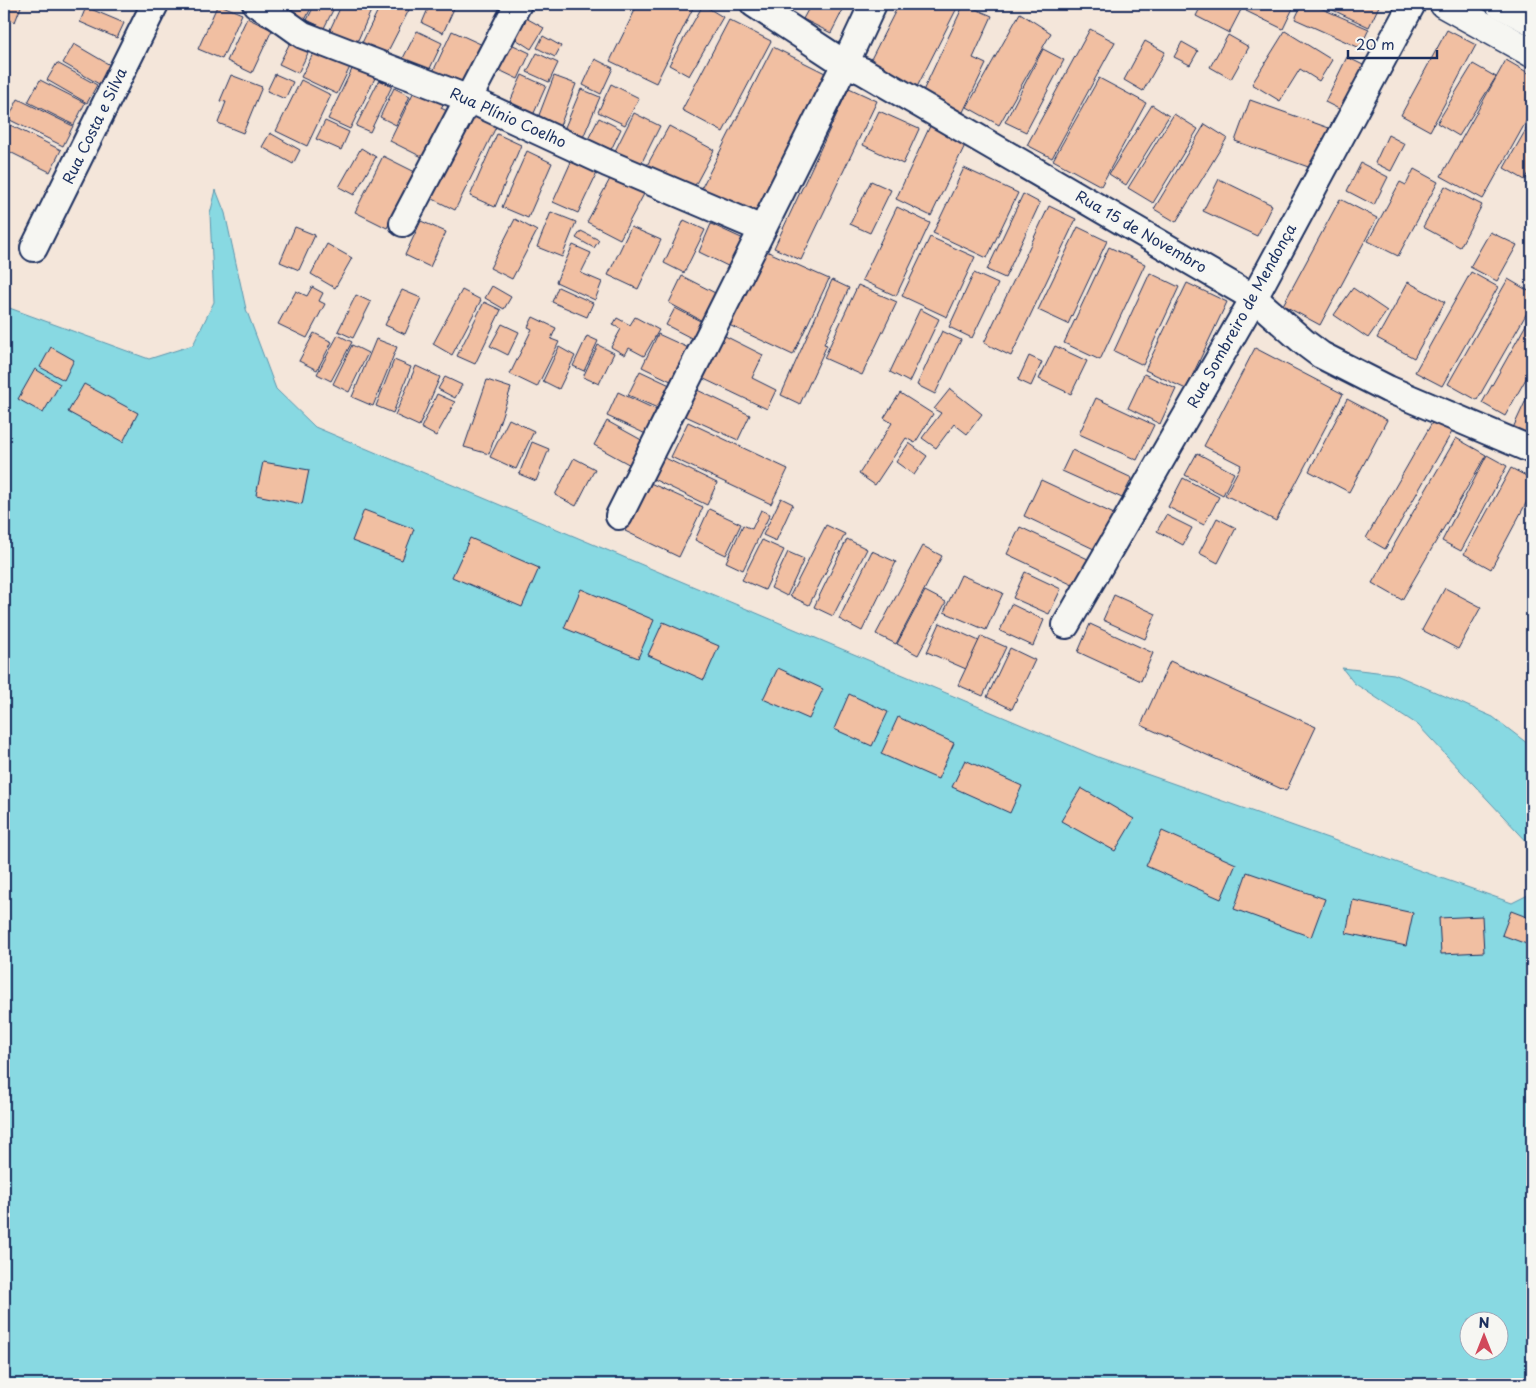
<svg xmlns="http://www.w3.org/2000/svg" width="1536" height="1388" viewBox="0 0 1536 1388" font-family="'Playpen Sans',sans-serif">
	<rect width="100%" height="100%" fill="#f4e6da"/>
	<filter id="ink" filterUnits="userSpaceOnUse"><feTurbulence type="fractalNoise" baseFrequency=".02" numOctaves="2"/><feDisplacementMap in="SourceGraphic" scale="10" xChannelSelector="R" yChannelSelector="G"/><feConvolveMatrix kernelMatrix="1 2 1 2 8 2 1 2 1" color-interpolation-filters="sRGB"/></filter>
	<g filter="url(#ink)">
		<!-- water -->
		<g fill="#88d9e2" stroke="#5c95ad" fill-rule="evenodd">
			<path d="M216,190L225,213L246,309L276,389L315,427L1098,757L1512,903L1532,893V1384H4V306L149,359L193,345L214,302L210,214ZM1468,1320H1498V1350H1468Z"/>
			<path d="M1342,668L1394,674L1493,717L1532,747V847L1418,725L1354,683Z"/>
		</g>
		<!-- building -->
		<g fill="#f1bfa2" stroke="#1b2f5e">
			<path d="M4,4H22L15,22L4,17Z"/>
			<path d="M218,4L242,14L222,59L198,49Z"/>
			<path d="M284,4H313L304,22L280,11Z"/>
			<path d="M315,4H336L324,28L307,20Z"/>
			<path d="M342,4H374L354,49L327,36Z"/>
			<path d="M381,4H412L385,57L361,45Z"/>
			<path d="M430,4H456L443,33L422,23Z"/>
			<path d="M638,4H695L656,83L610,61Z"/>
			<path d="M811,4H846L831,33L803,19Z"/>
			<path d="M899,4H959L916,89L868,65Z"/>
			<path d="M964,4L992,16L973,58L986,64L963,112L922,93Z"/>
			<path d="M1202,4H1244L1229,33L1196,16Z"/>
			<path d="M1249,4H1295L1283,29L1246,11Z"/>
			<path d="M1302,4H1311L1369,29L1360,48L1295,19Z"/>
			<path d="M1320,4H1380L1369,27Z"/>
			<path d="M703,5L723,17L689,76L669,65Z"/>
			<path d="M86,7L124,23L117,38L80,22Z"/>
			<path d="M1020,13L1051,33L999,125L967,107Z"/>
			<path d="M247,18L272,30L252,73L227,61Z"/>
			<path d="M526,18L544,28L531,49L514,38Z"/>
			<path d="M729,20L771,41L723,132L682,110Z"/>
			<path d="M1090,29L1115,42L1052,158L1027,145Z"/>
			<path d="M1447,30L1476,45L1430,131L1401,115Z"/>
			<path d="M417,31L442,43L425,79L399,66Z"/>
			<path d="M452,31L487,47L466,92L431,76Z"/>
			<path d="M1285,31L1332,60L1319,81L1300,69L1280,101L1252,84Z"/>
			<path d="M1228,35L1249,47L1231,79L1210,67Z"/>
			<path d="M543,36L561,46L555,57L537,48Z"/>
			<path d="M293,37L311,47L298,73L279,64Z"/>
			<path d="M1145,41L1165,52L1143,91L1124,80Z"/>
			<path d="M1182,42L1198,51L1190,65L1174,57Z"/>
			<path d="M509,43L530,53L518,79L497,69Z"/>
			<path d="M74,44L110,65L99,84L63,63Z"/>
			<path d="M773,47L831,76L757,224L698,195Z"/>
			<path d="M1043,49L1064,60L1026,132L1005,122Z"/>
			<path d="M315,50L350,67L337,94L301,77Z"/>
			<path d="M537,53L558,63L549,82L527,72Z"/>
			<path d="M1347,57L1367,67L1345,112L1325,102Z"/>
			<path d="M595,59L613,68L601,94L583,85Z"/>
			<path d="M1506,60L1532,75V111L1483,199L1441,176Z"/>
			<path d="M57,63L97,85L87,103L47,80Z"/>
			<path d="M355,63L377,74L350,129L328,119Z"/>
			<path d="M1473,64L1496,77L1459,136L1437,123Z"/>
			<path d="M275,74L293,82L285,99L267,91Z"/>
			<path d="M231,75L262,87L243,133L218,123L226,102L220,101Z"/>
			<path d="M522,75L546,86L530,122L506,111Z"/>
			<path d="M554,76L576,84L558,131L536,123Z"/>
			<path d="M1099,78L1146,103L1101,186L1053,160Z"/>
			<path d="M40,80L85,103L74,125L28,102Z"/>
			<path d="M301,80L331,95L307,146L276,131Z"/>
			<path d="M379,80L392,86L370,132L356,126Z"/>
			<path d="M611,84L639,98L625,125L598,112Z"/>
			<path d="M394,88L410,96L396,125L380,117Z"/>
			<path d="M849,88L877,101L801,260L774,248Z"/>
			<path d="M415,89L444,103L441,108L455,115L432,162L390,141Z"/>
			<path d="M581,89L600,97L582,140L563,132Z"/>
			<path d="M18,99L73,126L63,146L8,119Z"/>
			<path d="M1250,100L1329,128L1314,169L1235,141Z"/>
			<path d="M1152,105L1169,116L1126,185L1109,174Z"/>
			<path d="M879,111L919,129L903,164L863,145Z"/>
			<path d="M466,112L496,127L455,210L425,195Z"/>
			<path d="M634,113L660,126L637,172L611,159Z"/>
			<path d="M1174,114L1198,129L1153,203L1128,188Z"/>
			<path d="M599,118L621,129L608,156L585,145Z"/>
			<path d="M1532,119V168L1525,180L1504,168Z"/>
			<path d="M325,121L349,132L341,150L316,139Z"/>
			<path d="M6,123L61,150L50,172L4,149V127Z"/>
			<path d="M1205,124L1227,138L1176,222L1154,209Z"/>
			<path d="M669,126L714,150L691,193L645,169Z"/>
			<path d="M930,126L966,143L931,216L896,199Z"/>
			<path d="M270,133L300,150L293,164L262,147Z"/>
			<path d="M497,134L521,145L495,207L470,196Z"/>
			<path d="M1388,135L1405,144L1391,171L1375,163Z"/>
			<path d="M361,148L376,157L354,195L339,187Z"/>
			<path d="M527,151L552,163L528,218L502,207Z"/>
			<path d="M383,156L415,172L387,228L355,212Z"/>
			<path d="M571,162L597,173L578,213L553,202Z"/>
			<path d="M1361,163L1388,177L1374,205L1347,191Z"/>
			<path d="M964,168L1018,193L987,258L933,233Z"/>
			<path d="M1414,169L1438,182L1398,256L1368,241L1400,182L1406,185Z"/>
			<path d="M611,177L644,194L620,239L587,222Z"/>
			<path d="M1532,177V190L1526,187Z"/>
			<path d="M1219,179L1272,205L1257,236L1203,211Z"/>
			<path d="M871,181L891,190L870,233L850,224Z"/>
			<path d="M1445,186L1482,205L1460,247L1423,227Z"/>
			<path d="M1023,194L1040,203L1005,278L987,270Z"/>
			<path d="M1340,199L1377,218L1320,325L1283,305Z"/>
			<path d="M1049,206L1076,219L1011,356L984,343Z"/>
			<path d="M897,207L930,223L896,296L862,280Z"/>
			<path d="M551,212L576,222L562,257L537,247Z"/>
			<path d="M515,219L537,231L512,279L490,268Z"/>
			<path d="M684,220L705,230L684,273L664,263Z"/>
			<path d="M421,221L446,232L430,267L405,255Z"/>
			<path d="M711,224L750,242L736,270L699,252Z"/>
			<path d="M295,227L315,235L299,270L280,262Z"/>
			<path d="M631,227L661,240L638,289L608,275Z"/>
			<path d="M1078,227L1107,241L1068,324L1038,310Z"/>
			<path d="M581,231L599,240L594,248L576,238Z"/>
			<path d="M1490,232L1517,245L1497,281L1470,267Z"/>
			<path d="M930,237L975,257L947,317L902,296Z"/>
			<path d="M327,244L352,258L335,288L311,274Z"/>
			<path d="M573,245L591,253L581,273L602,282L595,300L556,282Z"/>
			<path d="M1109,247L1145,264L1100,360L1064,343Z"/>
			<path d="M764,250L829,279L793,355L729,325Z"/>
			<path d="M1471,272L1498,287L1442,386L1415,372Z"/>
			<path d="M974,273L998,284L972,338L949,327Z"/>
			<path d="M1150,273L1179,287L1143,365L1114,351Z"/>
			<path d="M682,276L723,297L708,324L669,303Z"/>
			<path d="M1508,279L1532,293V304L1477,400L1448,384Z"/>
			<path d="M832,280L849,288L824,344L827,345L800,404L781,395Z"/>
			<path d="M1408,282L1445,302L1414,358L1377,338Z"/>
			<path d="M1187,283L1227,302L1186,389L1145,370Z"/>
			<path d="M858,285L897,302L862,375L824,358Z"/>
			<path d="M492,286L511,297L504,309L485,298Z"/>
			<path d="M312,287L323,293L319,301L325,304L307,338L278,324L296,291L307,296Z"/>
			<path d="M558,287L593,303L587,317L552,302Z"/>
			<path d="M1353,288L1387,311L1368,338L1334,315Z"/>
			<path d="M402,290L421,298L405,334L385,325Z"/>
			<path d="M462,290L481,300L452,355L433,344Z"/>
			<path d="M356,295L371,302L353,338L338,331Z"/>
			<path d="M484,302L501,310L475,364L457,356Z"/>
			<path d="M675,308L708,325L699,342L666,325Z"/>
			<path d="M920,309L939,319L909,382L890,372Z"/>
			<path d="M1532,314V368L1505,416L1482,403Z"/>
			<path d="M533,317L556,328L551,339L559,342L537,387L510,374L532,329L528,327Z"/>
			<path d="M635,317L659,330L644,356L629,348L625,355L611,347L621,329L613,325L617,318L630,325Z"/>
			<path d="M502,324L519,332L508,355L490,346Z"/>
			<path d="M942,331L961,340L935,394L917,385Z"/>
			<path d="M314,333L332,342L317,370L299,361Z"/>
			<path d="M658,334L693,350L677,384L642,367Z"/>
			<path d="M338,335L352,342L331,381L317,374Z"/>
			<path d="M723,335L763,355L752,378L776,390L767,409L702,378Z"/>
			<path d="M587,336L598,341L584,371L573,366Z"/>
			<path d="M376,339L397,347L373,406L352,397Z"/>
			<path d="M352,345L368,353L349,392L333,384Z"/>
			<path d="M598,345L614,353L599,384L583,377Z"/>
			<path d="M1055,346L1087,361L1071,394L1039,379Z"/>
			<path d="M51,347L74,360L64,380L40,367Z"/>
			<path d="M559,347L575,356L559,389L543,381Z"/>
			<path d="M1255,348L1343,394L1276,521L1225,495L1241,465L1204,446Z"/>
			<path d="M1029,356L1042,362L1031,386L1018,380Z"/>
			<path d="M394,360L411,367L393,413L376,406Z"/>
			<path d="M416,366L440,377L419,426L395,415Z"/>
			<path d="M35,369L60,384L43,413L18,399Z"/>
			<path d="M640,371L674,387L662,410L628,395Z"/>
			<path d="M1144,374L1176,389L1160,424L1128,408Z"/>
			<path d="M445,377L462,385L455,398L438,389Z"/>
			<path d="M487,380L511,388L489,454L464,447Z"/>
			<path d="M84,384L138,413L123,442L68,412Z"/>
			<path d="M1532,387V437L1513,428Z"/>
			<path d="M693,388L750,415L738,440L681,414Z"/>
			<path d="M950,389L982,414L967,434L954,424L936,448L922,438L941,413L934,409Z"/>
			<path d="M618,392L659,411L648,435L607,416Z"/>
			<path d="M900,393L933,414L915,443L906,438L875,485L859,474L892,423L884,418Z"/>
			<path d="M437,394L455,402L436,436L421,428Z"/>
			<path d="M1096,398L1154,425L1137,460L1079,434Z"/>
			<path d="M1347,399L1387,420L1349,492L1309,471Z"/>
			<path d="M1437,414L1456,425L1385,549L1366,538Z"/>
			<path d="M509,419L534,431L516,469L490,457Z"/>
			<path d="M607,421L647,443L634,467L594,445Z"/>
			<path d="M688,422L788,469L771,504L671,457Z"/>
			<path d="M1456,438L1486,455L1402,600L1372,583Z"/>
			<path d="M532,442L549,449L536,481L519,474Z"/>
			<path d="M909,443L927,456L914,475L896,462Z"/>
			<path d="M1072,450L1132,478L1122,498L1062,471Z"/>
			<path d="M1197,453L1234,473L1223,495L1185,475Z"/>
			<path d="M659,455L717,483L707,505L649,477Z"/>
			<path d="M1487,455L1507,466L1461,551L1442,541Z"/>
			<path d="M574,458L595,469L576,506L555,495Z"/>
			<path d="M263,462L309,470L302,504L256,495Z"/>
			<path d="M1511,468L1532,479V492L1491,569L1464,554Z"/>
			<path d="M1183,478L1219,497L1204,525L1168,507Z"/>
			<path d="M1041,480L1114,514L1096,550L1024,516Z"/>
			<path d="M648,482L703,507L679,557L625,531Z"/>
			<path d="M781,498L793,504L776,541L763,535Z"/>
			<path d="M709,509L741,524L726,555L695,540Z"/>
			<path d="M364,510L414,529L402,560L352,541Z"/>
			<path d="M761,510L770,514L743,570L726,562L743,525L752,529Z"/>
			<path d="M1166,515L1192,528L1183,545L1157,531Z"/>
			<path d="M1217,518L1236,528L1218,563L1199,553Z"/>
			<path d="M826,525L845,534L809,605L790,596Z"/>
			<path d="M1020,527L1090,560L1077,587L1007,554Z"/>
			<path d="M470,538L539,568L522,607L452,577Z"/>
			<path d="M847,539L867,549L833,616L814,607Z"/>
			<path d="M762,540L784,550L765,590L742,580Z"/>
			<path d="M923,546L942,556L896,644L876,634Z"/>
			<path d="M872,551L896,562L862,631L839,619Z"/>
			<path d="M788,552L804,559L787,596L771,588Z"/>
			<path d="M1025,572L1061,589L1049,614L1013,598Z"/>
			<path d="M961,575L1003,593L986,630L944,612Z"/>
			<path d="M1445,588L1481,607L1458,649L1422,630Z"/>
			<path d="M581,589L654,620L638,658L564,628Z"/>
			<path d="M925,591L946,602L918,655L897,644Z"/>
			<path d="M1114,595L1156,614L1145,639L1103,620Z"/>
			<path d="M1011,604L1044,620L1033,646L1000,631Z"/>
			<path d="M663,622L719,646L704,680L648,655Z"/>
			<path d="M940,623L979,641L966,669L927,652Z"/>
			<path d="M1090,624L1153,653L1141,681L1078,652Z"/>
			<path d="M981,636L1006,647L983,696L958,685Z"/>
			<path d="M1010,648L1035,660L1012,709L987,697Z"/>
			<path d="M1170,661L1316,727L1286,791L1141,725Z"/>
			<path d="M778,668L823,689L809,719L763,699Z"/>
			<path d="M849,694L888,712L872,746L834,729Z"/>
			<path d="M898,717L954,743L938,779L881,754Z"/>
			<path d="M965,760L1022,786L1010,813L952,787Z"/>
			<path d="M1081,788L1134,819L1115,851L1061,821Z"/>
			<path d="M1162,831L1236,864L1221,899L1146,866Z"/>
			<path d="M1247,872L1325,899L1311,937L1234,909Z"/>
			<path d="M1353,900L1413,913L1406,946L1346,933Z"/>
			<path d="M1511,911L1532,919V946L1502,935Z"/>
			<path d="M1482,916L1484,952L1441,954L1439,918Z"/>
		</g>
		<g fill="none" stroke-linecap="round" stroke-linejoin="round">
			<defs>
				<g id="street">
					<path d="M256,4L275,15L303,35L469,99L607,163L762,229"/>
					<path d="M754,4L845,64L863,71L1254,298L1305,343L1321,355L1388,389L1532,450"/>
					<path d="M403,223L518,4"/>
					<path d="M34,248L155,4"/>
					<path d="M619,516L845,64L873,4"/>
					<path d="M1066,625L1254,298L1412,4"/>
				</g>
				<g id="secondary">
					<path d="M1444,4L1532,53"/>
					<path d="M1500,4L1532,21"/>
				</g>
			</defs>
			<!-- street casing -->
			<use href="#street" stroke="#1b2f5e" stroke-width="30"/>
			<!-- secondary casing -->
			<use href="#secondary" stroke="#1b2f5e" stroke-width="31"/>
			<!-- street -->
			<use href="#street" stroke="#f6f6f2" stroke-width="26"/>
			<!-- secondary -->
			<use href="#secondary" stroke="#f6f6f2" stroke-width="28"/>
		</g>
	</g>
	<g text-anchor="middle" stroke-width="4" stroke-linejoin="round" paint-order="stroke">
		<!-- street labels -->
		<g font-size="15" fill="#1b2f5e" stroke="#f6f6f2">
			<text transform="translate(508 118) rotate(24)" y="5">Rua Plínio Coelho</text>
			<text transform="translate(95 126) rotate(-64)" y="5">Rua Costa e Silva</text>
			<text transform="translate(1141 232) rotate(30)" y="5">Rua 15 de Novembro</text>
			<text transform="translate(1242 316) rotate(-61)" y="5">Rua Sombreiro de Mendonça</text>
		</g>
	</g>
	<!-- margin -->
	<rect width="1536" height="1388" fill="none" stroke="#f6f6f2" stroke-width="20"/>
	<rect x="10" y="10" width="1516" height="1368" fill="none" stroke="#1b2f5e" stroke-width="2" filter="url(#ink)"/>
	<!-- north arrow -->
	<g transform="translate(1484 1336)"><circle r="24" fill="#f6f6f2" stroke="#9ea6b7"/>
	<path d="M0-4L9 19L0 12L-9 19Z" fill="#d1495b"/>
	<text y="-8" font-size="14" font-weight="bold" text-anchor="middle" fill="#1b2f5e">N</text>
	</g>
	<!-- scale -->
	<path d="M1348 50v8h89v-8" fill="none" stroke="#1b2f5e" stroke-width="2.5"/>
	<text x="1356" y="50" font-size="15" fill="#1b2f5e" stroke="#f6f6f2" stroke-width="4" paint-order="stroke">20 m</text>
</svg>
